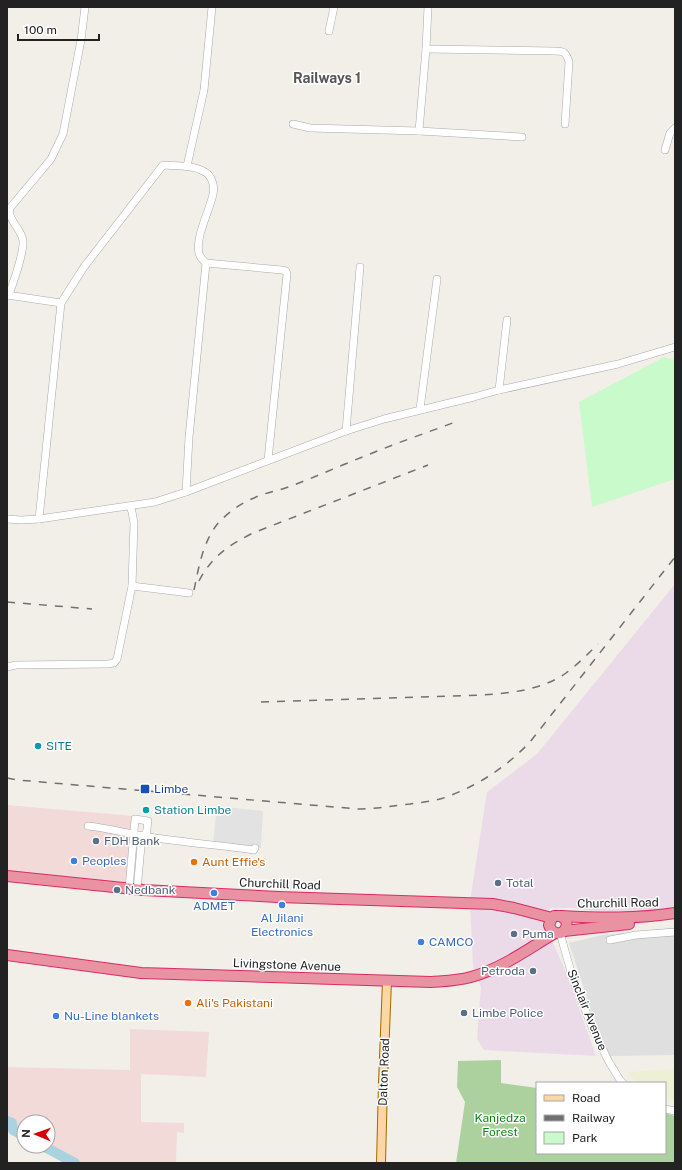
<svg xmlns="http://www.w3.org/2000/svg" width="682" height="1170" viewBox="0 0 682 1170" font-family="'Public Sans',sans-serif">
	<rect width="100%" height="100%" fill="#f2efe9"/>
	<!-- residential -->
	<path fill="#e0dfdf" d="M675,928V1055L610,1056L596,1025L569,943L602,935Z"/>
	<!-- commercial -->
	<g fill="#f2dad9">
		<path d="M7,805L133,816L128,882L7,875Z"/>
		<path d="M130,1029L209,1032L206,1077L141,1074V1122L184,1123V1133L177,1132L176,1163H68L39,1146H48V1122H24V1137L7,1128V1067L130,1070Z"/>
	</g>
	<!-- industrial -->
	<path fill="#ebdbe8" d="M675,584V908L632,912L592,911L574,908H550L545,925L566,972L596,1056L484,1050L477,1039L481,987L473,967L470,901L487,792L537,754Z"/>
	<!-- farmland -->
	<path fill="#eef0d5" d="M675,1069V1102L665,1098V1083H637L627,1072Z"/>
	<!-- forest -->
	<path fill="#add19e" d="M501,1060V1083L537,1088V1153H665V1113L675,1116V1163H456L465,1102L457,1087L458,1061Z"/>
	<!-- park -->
	<path fill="#c8facc" d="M664,357L675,360V479L592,507L579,402Z"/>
	<!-- parking -->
	<path fill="#e2e2e2" d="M217,806L263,811L261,848L213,843Z"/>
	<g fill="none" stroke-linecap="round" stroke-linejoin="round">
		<!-- river -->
		<g stroke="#aad3df" stroke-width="10">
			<path d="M7,1121L12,1123L13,1130L24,1136"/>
			<path d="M43,1146L75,1163"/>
		</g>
		<defs>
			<g id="minor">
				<path d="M329,31L334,7"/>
				<path d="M426,49L554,51C564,51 566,52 569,62L565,124"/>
				<path d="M293,124L310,128L419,131L522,137"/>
				<path d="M419,131L426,49L428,7"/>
				<path d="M665,150L670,133L675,128"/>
				<path d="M187,166L204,90L212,7"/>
				<path d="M7,295L61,303"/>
				<path d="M9,295C13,282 24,255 23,241C22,229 7,220 10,208L51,159L63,134L81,40L85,7"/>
				<path d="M499,390L507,320"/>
				<path d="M420,409L437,279"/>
				<path d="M346,431L360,267"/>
				<path d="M186,492L189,437L206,263"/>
				<path d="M7,519L21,520L39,519L155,502L186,492L346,431L384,419L474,397L499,390L618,364L675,347"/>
				<path d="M39,519L61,303L84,267L163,165C177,166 193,165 205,172C212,176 215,187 213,194C210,210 195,237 199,253C200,258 203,260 206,263L282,270L286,271L287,274L268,460"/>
				<path d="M132,586L189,593"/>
				<path d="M7,667L16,665L108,664L114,663L117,659L132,586L134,523L132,512L130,506"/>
				<path d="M88,826C107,828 125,833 143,836C180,842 217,845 254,850L255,848"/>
				<path d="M129,889L135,819L148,821L146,836"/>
				<path d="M137,890L142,835"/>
				<path d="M560,933L573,979L594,1032L609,1062L620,1080L623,1083"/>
				<path d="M610,940L636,935L675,932"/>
				<path d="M665,1109L675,1111"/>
			</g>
			<path id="major" d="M381,1163L383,1083L387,981"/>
			<g id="highway">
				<path d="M7,876L143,890L278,897L493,904L514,908L552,918L554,916H561L566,920C570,934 553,939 549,925L552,918"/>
				<path d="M561,916C599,918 637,919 675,913"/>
				<path d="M564,931L629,924"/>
				<path d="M7,955L141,973L431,982C444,981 457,981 471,977C501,969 528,949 555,933"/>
			</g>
		</defs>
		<!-- minor casing -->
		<use href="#minor" stroke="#a9a9a9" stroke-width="8"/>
		<!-- major casing -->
		<use href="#major" stroke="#a06b00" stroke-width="10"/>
		<!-- highway casing -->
		<use href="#highway" stroke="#dc2a67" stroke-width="12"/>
		<!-- minor -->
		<use href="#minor" stroke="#fff" stroke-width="7"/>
		<!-- major -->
		<use href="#major" stroke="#fcd6a4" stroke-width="8"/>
		<!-- highway -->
		<use href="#highway" stroke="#e892a2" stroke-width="10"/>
		<!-- rail -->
		<g stroke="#707070" stroke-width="1.5" stroke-dasharray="8 8" stroke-linecap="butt">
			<path d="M199,581C212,556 229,545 253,533L428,465"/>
			<path d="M194,590C199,566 203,541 219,522C229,512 241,503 254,498C266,492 279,491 291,486C318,476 344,464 370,454C399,442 429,432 458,421"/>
			<path d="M7,602L92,609"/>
			<path d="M261,702L482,695C511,693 542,690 566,673C577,665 588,654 598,644"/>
			<path d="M7,778L18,780L358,809C375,809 392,806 410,804C423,802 437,801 449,796C481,784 507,766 530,742L675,557"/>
		</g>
	</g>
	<!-- markers -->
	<g fill="#0f9aa8" stroke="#fff" stroke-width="1.5">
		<circle cx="38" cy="746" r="4"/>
		<circle cx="146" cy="810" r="4"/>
	</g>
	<rect fill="#1a4fb4" stroke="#fff" stroke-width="1.5" x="140" y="784" width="10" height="10" rx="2"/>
	<g fill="#5c6f8a" stroke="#fff" stroke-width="1.5">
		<circle cx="96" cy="841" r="4"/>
		<circle cx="498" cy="883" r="4"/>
		<circle cx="117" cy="890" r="4"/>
		<circle cx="514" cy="934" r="4"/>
		<circle cx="533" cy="971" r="4"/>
		<circle cx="464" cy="1013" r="4"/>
	</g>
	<g fill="#3f7fe0" stroke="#fff" stroke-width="1.5">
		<circle cx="74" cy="861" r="4"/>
		<circle cx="214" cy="893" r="4"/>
		<circle cx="282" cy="905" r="4"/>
		<circle cx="421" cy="942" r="4"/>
		<circle cx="56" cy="1016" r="4"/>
	</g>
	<g fill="#e8710a" stroke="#fff" stroke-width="1.5">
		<circle cx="194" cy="862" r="4"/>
		<circle cx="188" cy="1003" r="4"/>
	</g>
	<g text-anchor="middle" stroke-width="3" stroke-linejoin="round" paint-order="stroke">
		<!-- culture labels -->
		<g font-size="12" fill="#0d838f" stroke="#fff" text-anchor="start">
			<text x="46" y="750">SITE</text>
			<text x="154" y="814">Station Limbe</text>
		</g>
		<!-- transit labels -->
		<g font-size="12" fill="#164399" stroke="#fff" text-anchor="start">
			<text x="154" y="793">Limbe</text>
		</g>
		<!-- service labels -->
		<g font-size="12" fill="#4e5e75" stroke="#fff" text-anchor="start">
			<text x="104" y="845">FDH Bank</text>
			<text x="506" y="887">Total</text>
			<text x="125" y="894">Nedbank</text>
			<text x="522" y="938">Puma</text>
			<text x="525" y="975" text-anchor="end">Petroda</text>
			<text x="472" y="1017">Limbe Police</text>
		</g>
		<!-- shop labels -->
		<g font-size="12" fill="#366cbe" stroke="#fff" text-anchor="start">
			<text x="82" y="865">Peoples</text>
			<text x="214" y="910" text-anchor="middle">ADMET</text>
			<text x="282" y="922" text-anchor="middle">Al Jilani<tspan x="282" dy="14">Electronics</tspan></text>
			<text x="429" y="946">CAMCO</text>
			<text x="64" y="1020">Nu-Line blankets</text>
		</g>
		<!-- food labels -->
		<g font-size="12" fill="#c56008" stroke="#fff" text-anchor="start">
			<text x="202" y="866">Aunt Effie's</text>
			<text x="196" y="1007">Ali's Pakistani</text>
		</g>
		<!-- street labels -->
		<g font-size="12" fill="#222" stroke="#fff">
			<text transform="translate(280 884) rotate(2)" y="4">Churchill Road</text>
			<text transform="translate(618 903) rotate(-1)" y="4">Churchill Road</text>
			<text transform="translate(287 965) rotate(2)" y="4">Livingstone Avenue</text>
			<text transform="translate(587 1010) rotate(68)" y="4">Sinclair Avenue</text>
			<text transform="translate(384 1072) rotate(-88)" y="4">Dalton Road</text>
		</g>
		<!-- park labels -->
		<g font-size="12" fill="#0c8416" stroke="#fff">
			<text x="500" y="1122">Kanjedza<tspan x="500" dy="14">Forest</tspan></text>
		</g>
		<!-- quarter labels -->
		<g font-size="14" font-weight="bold" fill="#555" stroke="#fff">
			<text x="327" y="83">Railways 1</text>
		</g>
	</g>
	<!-- border -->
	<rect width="682" height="1170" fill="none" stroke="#222222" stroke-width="16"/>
	<!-- legend -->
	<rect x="536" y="1082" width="130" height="72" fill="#ffffff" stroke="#a7a7a7"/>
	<rect x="544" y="1095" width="20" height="6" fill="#fcd6a4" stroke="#a7a7a7"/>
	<text x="572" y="1102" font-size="12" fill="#222222">Road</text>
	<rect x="544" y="1115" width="20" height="6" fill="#707070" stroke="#a7a7a7"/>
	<text x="572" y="1122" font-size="12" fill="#222222">Railway</text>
	<rect x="544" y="1132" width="20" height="12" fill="#c8facc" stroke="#a7a7a7"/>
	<text x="572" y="1142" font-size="12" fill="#222222">Park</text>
	<!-- north arrow -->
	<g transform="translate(36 1134) rotate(272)"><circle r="19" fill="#ffffff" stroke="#a7a7a7"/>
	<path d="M0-3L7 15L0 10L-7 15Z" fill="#d40000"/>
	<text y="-6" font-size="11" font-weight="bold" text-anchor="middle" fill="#222222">N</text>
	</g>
	<!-- scale -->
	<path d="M18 34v6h81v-6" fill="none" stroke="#222222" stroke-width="2"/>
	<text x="24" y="34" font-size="12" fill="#222222" stroke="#ffffff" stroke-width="3" paint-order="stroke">100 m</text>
</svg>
